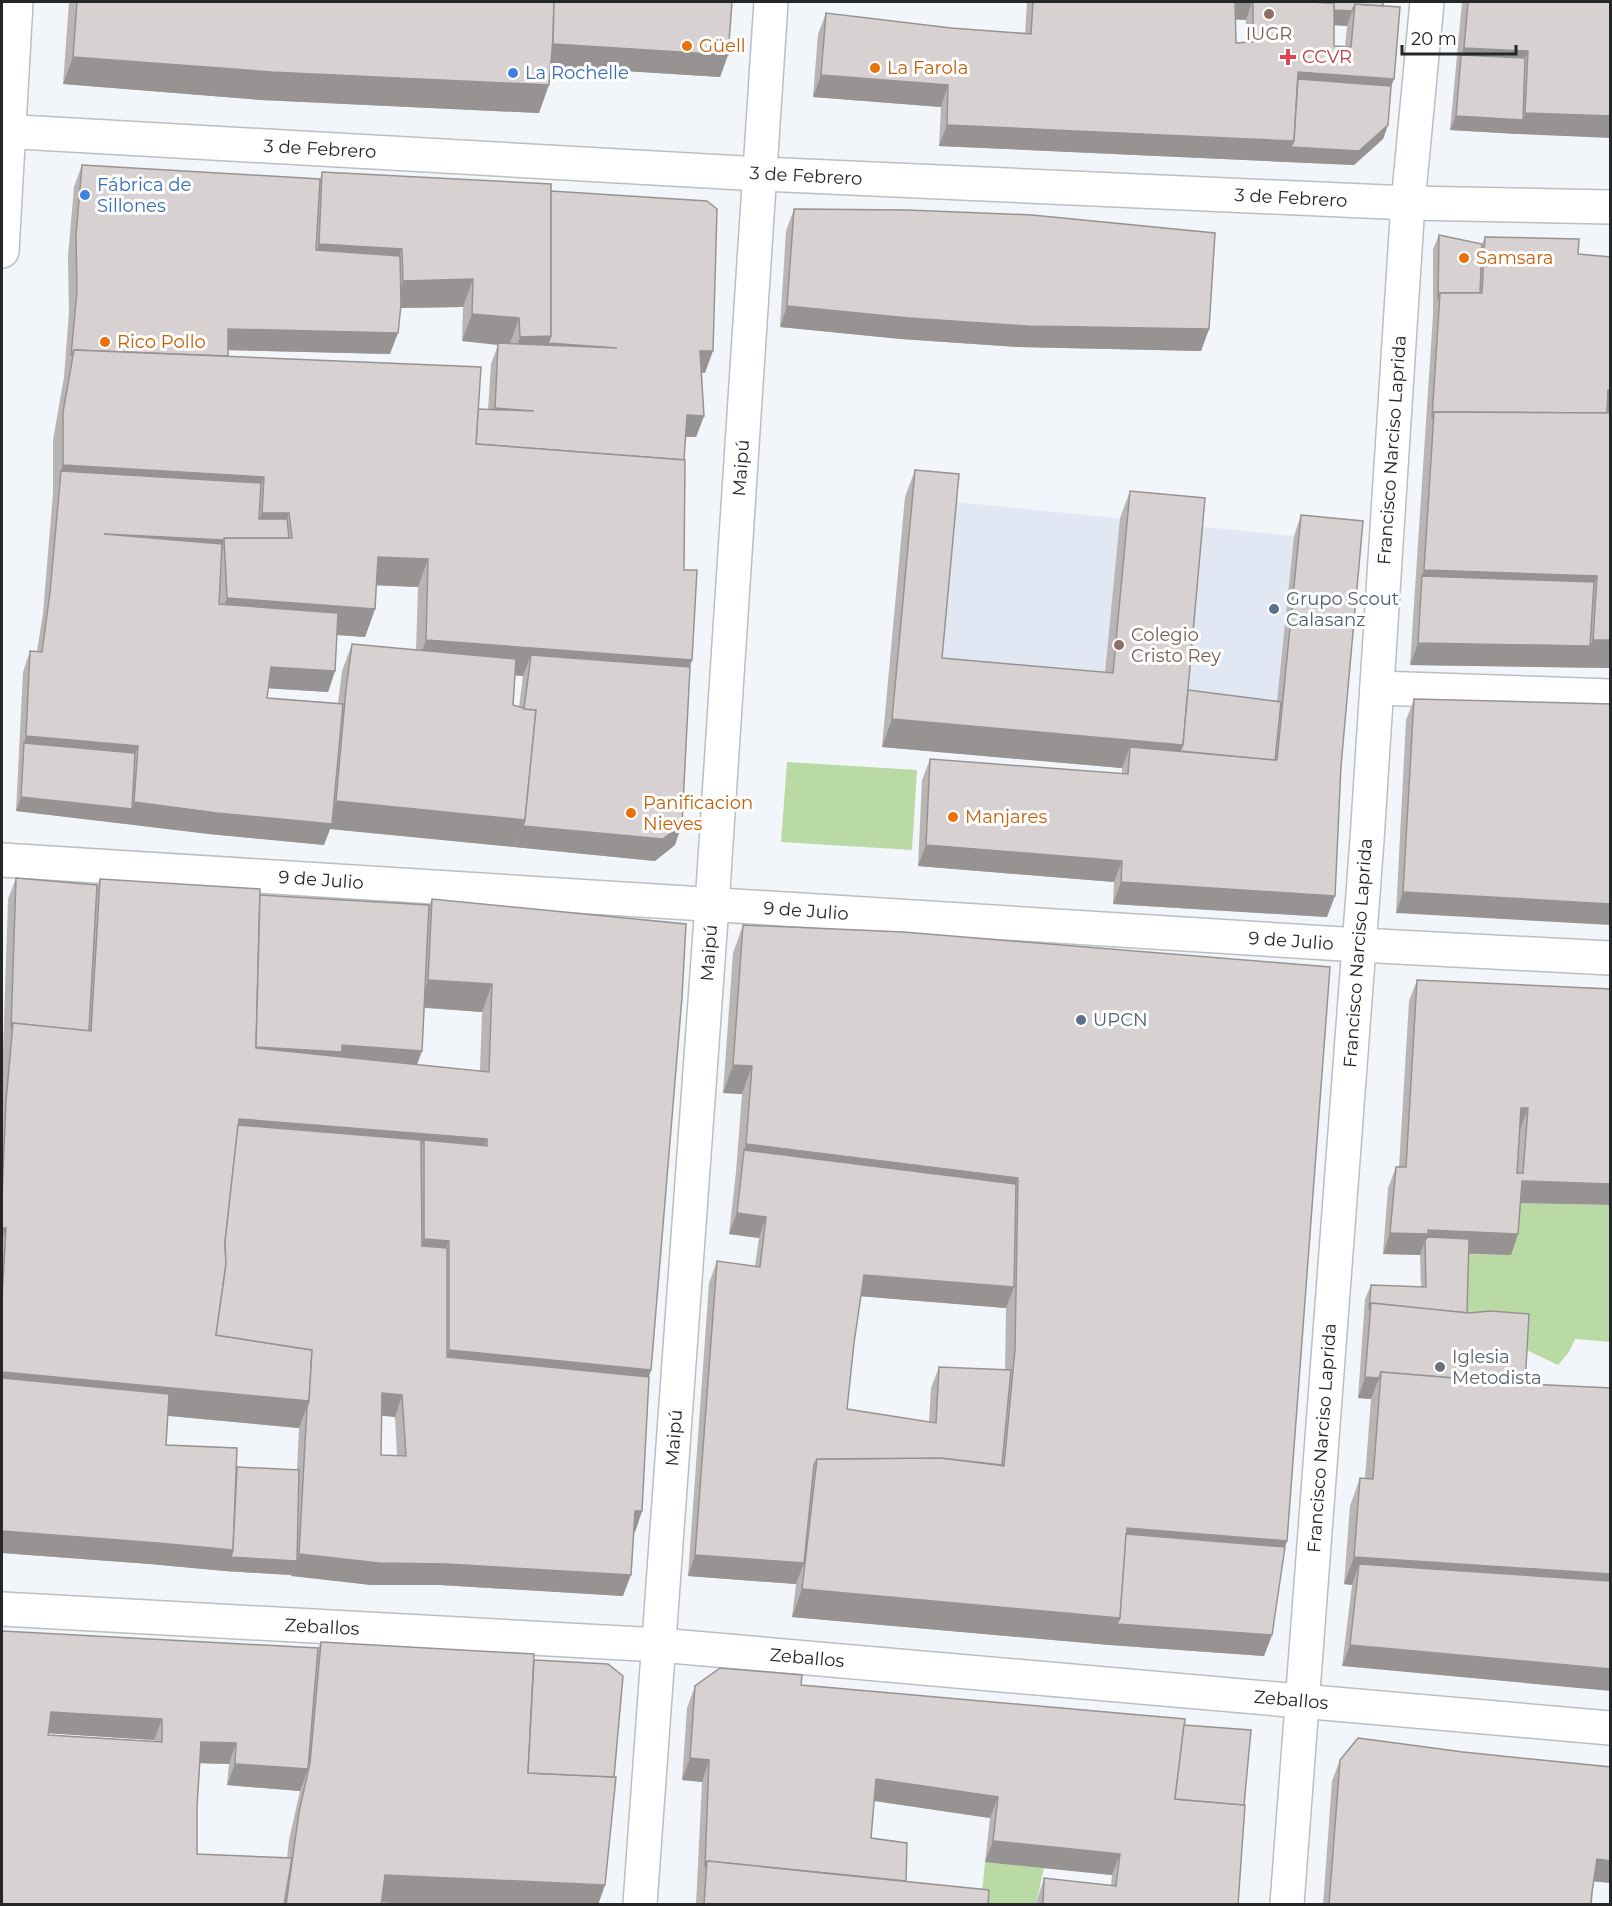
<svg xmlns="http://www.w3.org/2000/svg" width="1612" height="1906" viewBox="0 0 1612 1906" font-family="Montserrat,sans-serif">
	<rect width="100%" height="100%" fill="#f2f5f9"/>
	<!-- built -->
	<path fill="#e2e8f3" d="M905,497L1355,542L1333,787L882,747Z"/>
	<!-- green -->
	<g fill="#b9daa4">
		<path d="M787,762L917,770L912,850L781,842Z"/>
		<path d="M1515,1203L1610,1205V1342L1575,1339L1569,1352L1558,1365L1524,1349L1461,1334L1464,1254L1510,1255Z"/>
		<path d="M985,1862L1044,1868L1036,1904H981Z"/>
	</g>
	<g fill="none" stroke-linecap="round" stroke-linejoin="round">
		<defs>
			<g id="minor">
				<path d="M2,131L760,174L1408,203L1610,207"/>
				<path d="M2,251L16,2"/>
				<path d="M1377,688L1610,696"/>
				<path d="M2,860L1359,945L1610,958"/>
				<path d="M2,1609L659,1645L1610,1728"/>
			</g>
			<g id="major">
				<path d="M640,1904L712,905L771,2"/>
				<path d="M1287,1904L1367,840L1408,203L1427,2"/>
			</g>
		</defs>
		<!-- minor casing -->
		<use href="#minor" stroke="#bcbec2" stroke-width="36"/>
		<!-- major casing -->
		<use href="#major" stroke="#bcbec2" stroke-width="36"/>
		<!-- minor -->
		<use href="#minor" stroke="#fff" stroke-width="33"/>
		<!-- major -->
		<use href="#major" stroke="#fff" stroke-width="33"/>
	</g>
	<!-- wall -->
	<g fill="#b9b5b4" fill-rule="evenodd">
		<path d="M69,2H732L728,55L720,77L551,66L539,113L261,100L63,84Z"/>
		<path d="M1027,2H1383L1391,86L1388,125L1383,139L1354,165L939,146L941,107L813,97L818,34L826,13L951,28L1025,34ZM1236,19L1246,20L1245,42L1236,43ZM1334,25L1347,26L1345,47L1334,46Z"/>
		<path d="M1462,2H1611L1518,134L1450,130Z"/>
		<path d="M82,165L320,179L322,172L551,191L705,373H701L704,416L696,437H685L684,460V570L692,660L690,667L675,845L655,861L330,829L324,845L209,834L126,824L16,811L23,672L30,651H37L43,613L53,493V440L64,377L69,312L68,256L74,187ZM463,307L462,341L498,345L491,364L488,410L478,409L228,356V350L390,354L401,308ZM376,585L418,587L416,650L352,644L342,671L338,703L267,698L268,688L328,692L335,671L337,635L365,637L375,609ZM515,675L523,676L519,707L513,705Z"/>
		<path d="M794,209L1209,329L1201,351L1019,347L901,339L780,327L786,231Z"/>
		<path d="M1439,235L1482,244L1485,237L1578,254L1607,413H1611V668L1410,665L1433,315V249Z"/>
		<path d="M915,470L942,658L1105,673L1120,518L1130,491L1188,690L1277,701L1294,536L1301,515L1327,917L1113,904L1114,882L918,866L922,780L930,759L1122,774V768L882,747L905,497Z"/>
		<path d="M1414,699L1611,704L1396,913L1406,720Z"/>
		<path d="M16,878L97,885L100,879L260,895L429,905L432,899L686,924L651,1370L649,1377L642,1511L635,1532H633L623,1596L440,1585H371L291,1575L225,1571L150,1564L2,1553V1067L3,1051L8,899ZM424,1008L482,1012L480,1071L417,1065L422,1051ZM381,1415L395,1417L397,1456L381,1455ZM168,1416L299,1428L297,1470L237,1467L166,1445Z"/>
		<path d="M743,925L903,932L1287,1541L1285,1547L1272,1635L1264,1656L1110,1645L792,1617L796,1584L688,1576L709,1283L717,1261L755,1266L759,1238L729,1234L736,1172L742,1094L723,1093L733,953ZM861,1296L1006,1308L1005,1370L939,1367L931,1388L929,1422L847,1409L854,1343Z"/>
		<path d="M1417,980L1611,989L1521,1203L1518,1234L1511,1255L1469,1254L1467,1313L1490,1311L1342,1666L1352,1585L1344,1584L1350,1506L1360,1478H1365L1371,1399L1358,1398L1365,1299L1371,1285L1421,1287L1420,1255L1383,1254L1388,1188L1396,1167H1399L1409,1001Z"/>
		<path d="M2,1631L318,1648L321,1642L534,1660L598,1905H426L382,1902L381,1905H2ZM49,1733L154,1740V1741L48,1735ZM200,1763L229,1764L227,1785L300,1791L289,1840L287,1858L197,1854V1807Z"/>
		<path d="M801,1685L1184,1725L1244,1805L1238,1905H1036L1037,1900L1044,1878L1111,1885L1112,1875L985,1862L990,1818L874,1801L871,1838L906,1881L988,1905H696L702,1782L682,1780L687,1708L695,1686Z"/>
		<path d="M1340,1760L1611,1883L1594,1881L1591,1905H1323L1332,1781Z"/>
	</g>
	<!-- shaded-wall -->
	<g fill="#969392">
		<path d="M1233,2H1252L1246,20L1227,19Z"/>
		<path d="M1307,8L1352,11L1347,26L1302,23Z"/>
		<path d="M551,44L728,55L720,77L543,66Z"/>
		<path d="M1464,48L1528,51L1520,72L1461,55Z"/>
		<path d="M73,57L549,85L539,113L261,100L63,84Z"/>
		<path d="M1298,72L1394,79L1386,100L1295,93Z"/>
		<path d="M821,75L948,85L941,107L813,97Z"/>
		<path d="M1525,113L1611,116V138L1518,134L1450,130L1456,116L1523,120Z"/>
		<path d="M947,125L1294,141L1388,125L1383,139L1354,165L939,146Z"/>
		<path d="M319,244L402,249L392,277L309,272Z"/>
		<path d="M473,279L463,307L393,308L403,281Z"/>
		<path d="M787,306L1209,329L1201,351L1019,347L901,339L780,327Z"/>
		<path d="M472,314L519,318L509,346L462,341Z"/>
		<path d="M228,329L398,333L390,354L220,350Z"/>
		<path d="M551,336L617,348L510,364L520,337Z"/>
		<path d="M700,351H713L705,373L692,372Z"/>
		<path d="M1608,390H1611V412L1601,411Z"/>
		<path d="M687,415L704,416L696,437H679Z"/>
		<path d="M63,465L264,477L253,505L61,471L53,493Z"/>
		<path d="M262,513H289L279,540H252Z"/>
		<path d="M104,534L224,540L216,562Z"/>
		<path d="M378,557L428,559L418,587L368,585Z"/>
		<path d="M1424,570L1597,576L1587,603L1422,576L1414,598Z"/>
		<path d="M227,598L375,609L365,637L217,626Z"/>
		<path d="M426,640L692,660L682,688L531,655L523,676L416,668Z"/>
		<path d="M1593,640H1611V668L1410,665L1418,643L1590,646Z"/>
		<path d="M271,667L335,671L328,692L263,688Z"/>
		<path d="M892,719L1183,745L1178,758L1130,747L1122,768L882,747Z"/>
		<path d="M26,736L138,746L130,768L24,743Z"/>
		<path d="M21,797L132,809L134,802L328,823L336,801L525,820L515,847L330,829L324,845L209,834L126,824L16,811Z"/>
		<path d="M682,824L675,845L655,861L515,847L523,826Z"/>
		<path d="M926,845L1122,861L1114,882L918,866Z"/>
		<path d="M1121,882L1335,896L1327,917L1113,904Z"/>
		<path d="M1403,892L1611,904V925L1396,913Z"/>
		<path d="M428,980L492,984L482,1012L418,1007Z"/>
		<path d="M342,1045L422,1051L414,1072L336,1066L255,1047Z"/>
		<path d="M733,1065L752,1066L742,1094L723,1093Z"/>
		<path d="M1521,1108H1528L1520,1129H1513Z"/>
		<path d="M239,1119L487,1139L477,1166L424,1140L416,1161L234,1147Z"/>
		<path d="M746,1144L1018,1178L1008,1206L744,1150Z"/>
		<path d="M1522,1181L1611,1184V1205L1514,1203Z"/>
		<path d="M737,1213L766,1217L759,1238L729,1234Z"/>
		<path d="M2,1228H6L2,1241Z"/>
		<path d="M1428,1230L1518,1234L1511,1255L1426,1252L1425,1241L1420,1255L1383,1254L1390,1233Z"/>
		<path d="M424,1239L449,1241L439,1269L414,1267Z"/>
		<path d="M864,1275L1014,1287L1006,1308L857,1296Z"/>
		<path d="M449,1350L651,1370L641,1398L439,1378Z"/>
		<path d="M2,1372L309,1401L299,1428L2,1400Z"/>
		<path d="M1365,1377L1379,1378L1371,1399L1358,1398Z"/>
		<path d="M382,1393L402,1395L395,1417L374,1415Z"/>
		<path d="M635,1511H642L635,1532L627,1533Z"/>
		<path d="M1127,1528L1287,1541L1277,1568L1124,1534Z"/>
		<path d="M2,1531L158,1543L233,1550L297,1561L291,1575L225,1571L150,1564L2,1553Z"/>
		<path d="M299,1554L447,1564L631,1575L623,1596L440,1585H371L291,1576Z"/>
		<path d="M695,1555L804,1563L796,1584L688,1576Z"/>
		<path d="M1354,1557L1611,1574V1597L1359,1564L1352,1585L1344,1584Z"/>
		<path d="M802,1589L1120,1618L1272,1635L1264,1656L1110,1645L792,1617Z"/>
		<path d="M1350,1645L1611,1669V1691L1342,1666Z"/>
		<path d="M51,1712L162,1719L154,1740L43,1733Z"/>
		<path d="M201,1742L236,1743L229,1764L193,1763Z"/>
		<path d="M690,1758L709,1760L702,1782L682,1780Z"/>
		<path d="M235,1764L308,1769L300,1791L227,1785Z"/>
		<path d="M876,1779L998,1797L990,1818L868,1800Z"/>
		<path d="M993,1841L1120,1854L1112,1875L985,1862Z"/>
		<path d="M1597,1859L1611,1861V1883L1590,1881Z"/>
		<path d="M385,1875L605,1885L598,1905H426L375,1902Z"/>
	</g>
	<!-- building -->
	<g fill="#d7d2d1" stroke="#969392" stroke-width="1.5" fill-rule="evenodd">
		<path d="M77,2H554L553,38L549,85L271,72L73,57Z"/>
		<path d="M554,2H732L728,55L553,44Z"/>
		<path d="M1033,2H1235L1236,43L1253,42V2H1310L1334,3V46L1351,47L1355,4L1400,7L1394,79L1298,72L1294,141L947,125L948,85L821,75L826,13L951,28L1031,34Z"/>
		<path d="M1310,2H1383V6L1355,4L1352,11L1334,10V3Z"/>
		<path d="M1468,2H1611V116L1525,113L1528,51L1464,48Z"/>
		<path d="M1461,55L1525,58L1523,120L1456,116Z"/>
		<path d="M1298,79L1391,86L1388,125L1359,151L1291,147L1294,141Z"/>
		<path d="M82,165L320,179L316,250L400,256L401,305L398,333L228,329V356L74,350L71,356L77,291L76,235Z"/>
		<path d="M322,172L551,184V336L520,337L519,318L472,314L473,279L403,281L402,249L319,244Z"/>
		<path d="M551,191L707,201L717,209L713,351H700L704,416L687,415L684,460L476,444L478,409L534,411L495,408L498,343L617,348L548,343L551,336Z"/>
		<path d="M794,209L908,210L1032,215L1215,233L1209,329L1027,326L909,318L787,306Z"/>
		<path d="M1439,235L1482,244L1480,293H1440L1438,300Z"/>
		<path d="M1485,237L1579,239L1578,254L1611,257V390H1608L1607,413L1434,412L1432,418L1440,293H1482Z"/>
		<path d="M74,350L481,367L476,444L685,460L684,570H697L692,660L426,640L428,559L378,557L375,609L227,598L224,538H292L289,513H262L264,477L63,465V412Z"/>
		<path d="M1434,412L1611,413V640H1593L1597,576L1424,570Z"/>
		<path d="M915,470L959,474L942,658L1113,673L1130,491L1205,498L1183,745L892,719Z"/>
		<path d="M61,471L261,483L259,519H287L289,538H224V540L104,534L222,544L219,604L338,613L335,671L271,667L267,698L343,704L332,824L217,813L134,802L138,746L26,736L30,651L42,652L50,592Z"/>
		<path d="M1301,515L1363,521L1341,766L1335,896L1121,882L1122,861L926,845L930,759L1128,774L1130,747L1277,760Z"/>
		<path d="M1422,576L1594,582L1590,646L1418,643Z"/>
		<path d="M352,644L516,659L513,705L526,709L536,710L525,820L336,801L346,689Z"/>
		<path d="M531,655L690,667L682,824L663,839L523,826L525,820L536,710L524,709Z"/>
		<path d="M1188,690L1281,702L1275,760L1180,751L1183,745Z"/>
		<path d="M1414,699L1611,704V904L1403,892Z"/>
		<path d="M24,743L135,753L132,809L21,797Z"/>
		<path d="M16,878L97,885L89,1031L13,1023L11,1029Z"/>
		<path d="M100,879L260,889L256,1048L489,1072L492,984L428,980L432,899L686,924L682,997L651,1370L449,1350V1241L424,1239V1140L487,1146V1139L239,1119L225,1242L226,1264L216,1335L312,1350L309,1401L2,1372V1298L6,1228H2V1196L6,1101L13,1023L91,1031Z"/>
		<path d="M260,895L429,905L422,1051L342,1045V1052L256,1047Z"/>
		<path d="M743,925L903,932L1330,967L1287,1541L1127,1528L1120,1618L802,1589L817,1459L941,1458L1004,1466L1015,1349L1018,1178L746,1144L752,1066L733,1065Z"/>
		<path d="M1417,980L1611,989V1184L1522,1181L1518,1234L1428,1230V1234L1390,1233L1396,1167H1406ZM1521,1108H1528L1523,1173H1517Z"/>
		<path d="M238,1125L421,1140L422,1246L447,1248V1357L649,1377L642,1511H635L631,1575L447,1564L379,1563L299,1554L307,1407L309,1401L312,1350L216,1335L226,1264L225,1242ZM382,1393L402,1395L406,1456L381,1455Z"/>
		<path d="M744,1150L1016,1184L1014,1287L864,1275L854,1343L847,1409L936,1423L939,1367L1011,1370L1002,1465L941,1458L817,1459L814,1465L804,1563L695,1555L717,1261L760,1267L766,1217L737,1213Z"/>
		<path d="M1427,1237L1469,1239L1467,1313L1371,1303L1369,1310L1371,1285L1426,1287L1425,1241Z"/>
		<path d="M1371,1303L1469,1313L1490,1311L1529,1314L1525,1384L1381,1372L1379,1378L1365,1377Z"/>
		<path d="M1381,1372L1527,1384L1611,1388V1574L1354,1557L1360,1478L1373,1479Z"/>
		<path d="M2,1378L169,1394L166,1445L237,1448L233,1550L158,1543L2,1531Z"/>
		<path d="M237,1467L299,1470L297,1561L231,1557L233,1550Z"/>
		<path d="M1126,1534L1285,1547L1272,1635L1117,1624L1120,1618Z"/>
		<path d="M1359,1564L1611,1581V1669L1350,1645Z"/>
		<path d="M2,1631L318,1648L308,1769L235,1764L236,1743L201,1742L197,1807V1854L292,1858L284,1905H2ZM51,1712L162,1719V1742L48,1735Z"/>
		<path d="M321,1642L534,1654L528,1773L616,1777L605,1885L385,1875L381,1905H286L299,1812L310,1763Z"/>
		<path d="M534,1660L608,1664L623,1676L614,1777L528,1773Z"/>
		<path d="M720,1668L802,1675L801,1685L1185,1719L1175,1799L1245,1805L1238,1905H1043L1044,1878L1116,1886L1120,1854L993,1841L998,1797L876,1779L871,1838L907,1843L906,1881L707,1861L705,1867L709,1760L690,1758L695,1686Z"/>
		<path d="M1184,1725L1251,1730L1244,1805L1175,1799Z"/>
		<path d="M1358,1738L1463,1752L1611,1767V1861L1597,1859L1592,1892L1591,1905H1329L1340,1760Z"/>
		<path d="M707,1861L989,1890L988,1905H704Z"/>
	</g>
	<!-- markers -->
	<g fill="#8d6e63" stroke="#fff" stroke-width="2">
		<circle cx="1269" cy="14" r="6"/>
		<circle cx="1119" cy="645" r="6"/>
	</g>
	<g fill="#e8710a" stroke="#fff" stroke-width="2">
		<circle cx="687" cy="46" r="6"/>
		<circle cx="875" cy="68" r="6"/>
		<circle cx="1464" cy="258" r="6"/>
		<circle cx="105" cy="342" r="6"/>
		<circle cx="631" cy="813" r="6"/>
		<circle cx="953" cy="817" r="6"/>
	</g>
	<path fill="#e0444e" stroke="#fff" stroke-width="2" d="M1285 48h6v6h6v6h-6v6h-6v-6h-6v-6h6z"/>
	<g fill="#3f7fe0" stroke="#fff" stroke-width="2">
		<circle cx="513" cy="73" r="6"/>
		<circle cx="85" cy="195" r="6"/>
	</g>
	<g fill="#5c6f8a" stroke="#fff" stroke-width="2">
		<circle cx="1274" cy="609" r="6"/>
		<circle cx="1081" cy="1020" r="6"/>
	</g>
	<circle fill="#6b7280" stroke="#fff" stroke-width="2" cx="1440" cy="1367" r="6"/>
	<g text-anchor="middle" stroke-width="6" stroke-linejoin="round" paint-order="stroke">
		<!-- education labels -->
		<g font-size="18" fill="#785e54" stroke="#fff">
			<text x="1269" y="40">IUGR</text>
			<text x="1131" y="641" text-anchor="start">Colegio<tspan x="1131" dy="21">Cristo Rey</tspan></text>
		</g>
		<!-- food labels -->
		<g font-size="18" fill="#c56008" stroke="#fff" text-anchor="start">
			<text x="699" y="52">Güell</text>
			<text x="887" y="74">La Farola</text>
			<text x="1476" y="264">Samsara</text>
			<text x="117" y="348">Rico Pollo</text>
			<text x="643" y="809">Panificacion<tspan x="643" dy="21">Nieves</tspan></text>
			<text x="965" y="823">Manjares</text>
		</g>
		<!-- health labels -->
		<g font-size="18" fill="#be3a42" stroke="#fff" text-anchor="start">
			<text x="1302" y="63">CCVR</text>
		</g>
		<!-- shop labels -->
		<g font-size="18" fill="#366cbe" stroke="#fff" text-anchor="start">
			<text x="525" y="79">La Rochelle</text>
			<text x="97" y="191">Fábrica de<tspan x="97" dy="21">Sillones</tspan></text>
		</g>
		<!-- street labels -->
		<g font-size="18" fill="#252627" stroke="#fff">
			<text transform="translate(320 149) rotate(3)" y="6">3 de Febrero</text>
			<text transform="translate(806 176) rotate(3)" y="6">3 de Febrero</text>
			<text transform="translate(1291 198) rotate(3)" y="6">3 de Febrero</text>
			<text transform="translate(1392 450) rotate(-86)" y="6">Francisco Narciso Laprida</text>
			<text transform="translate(741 468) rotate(-86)" y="6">Maipú</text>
			<text transform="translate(321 880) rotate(4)" y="6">9 de Julio</text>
			<text transform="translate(806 911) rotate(4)" y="6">9 de Julio</text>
			<text transform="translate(1291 941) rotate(4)" y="6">9 de Julio</text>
			<text transform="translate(709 953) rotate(-86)" y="6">Maipú</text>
			<text transform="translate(1358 953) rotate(-86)" y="6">Francisco Narciso Laprida</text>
			<text transform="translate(674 1438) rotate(-86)" y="6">Maipú</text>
			<text transform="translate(1322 1438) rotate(-86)" y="6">Francisco Narciso Laprida</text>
			<text transform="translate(322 1627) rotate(3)" y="6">Zeballos</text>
			<text transform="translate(807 1658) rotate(5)" y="6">Zeballos</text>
			<text transform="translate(1291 1700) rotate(5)" y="6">Zeballos</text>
		</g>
		<!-- service labels -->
		<g font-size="18" fill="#4e5e75" stroke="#fff" text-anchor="start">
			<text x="1286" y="605">Grupo Scout<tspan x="1286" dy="21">Calasanz</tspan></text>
			<text x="1093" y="1026">UPCN</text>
		</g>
		<!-- worship labels -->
		<g font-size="18" fill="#5b616d" stroke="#fff" text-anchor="start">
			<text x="1452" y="1363">Iglesia<tspan x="1452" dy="21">Metodista</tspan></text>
		</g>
	</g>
	<!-- border -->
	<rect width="1612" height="1906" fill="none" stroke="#252627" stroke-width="6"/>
	<!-- scale -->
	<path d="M1402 45v9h114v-9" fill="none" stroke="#252627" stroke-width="3"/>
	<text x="1411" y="45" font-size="18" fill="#252627" stroke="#ffffff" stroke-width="4.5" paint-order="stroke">20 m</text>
</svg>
